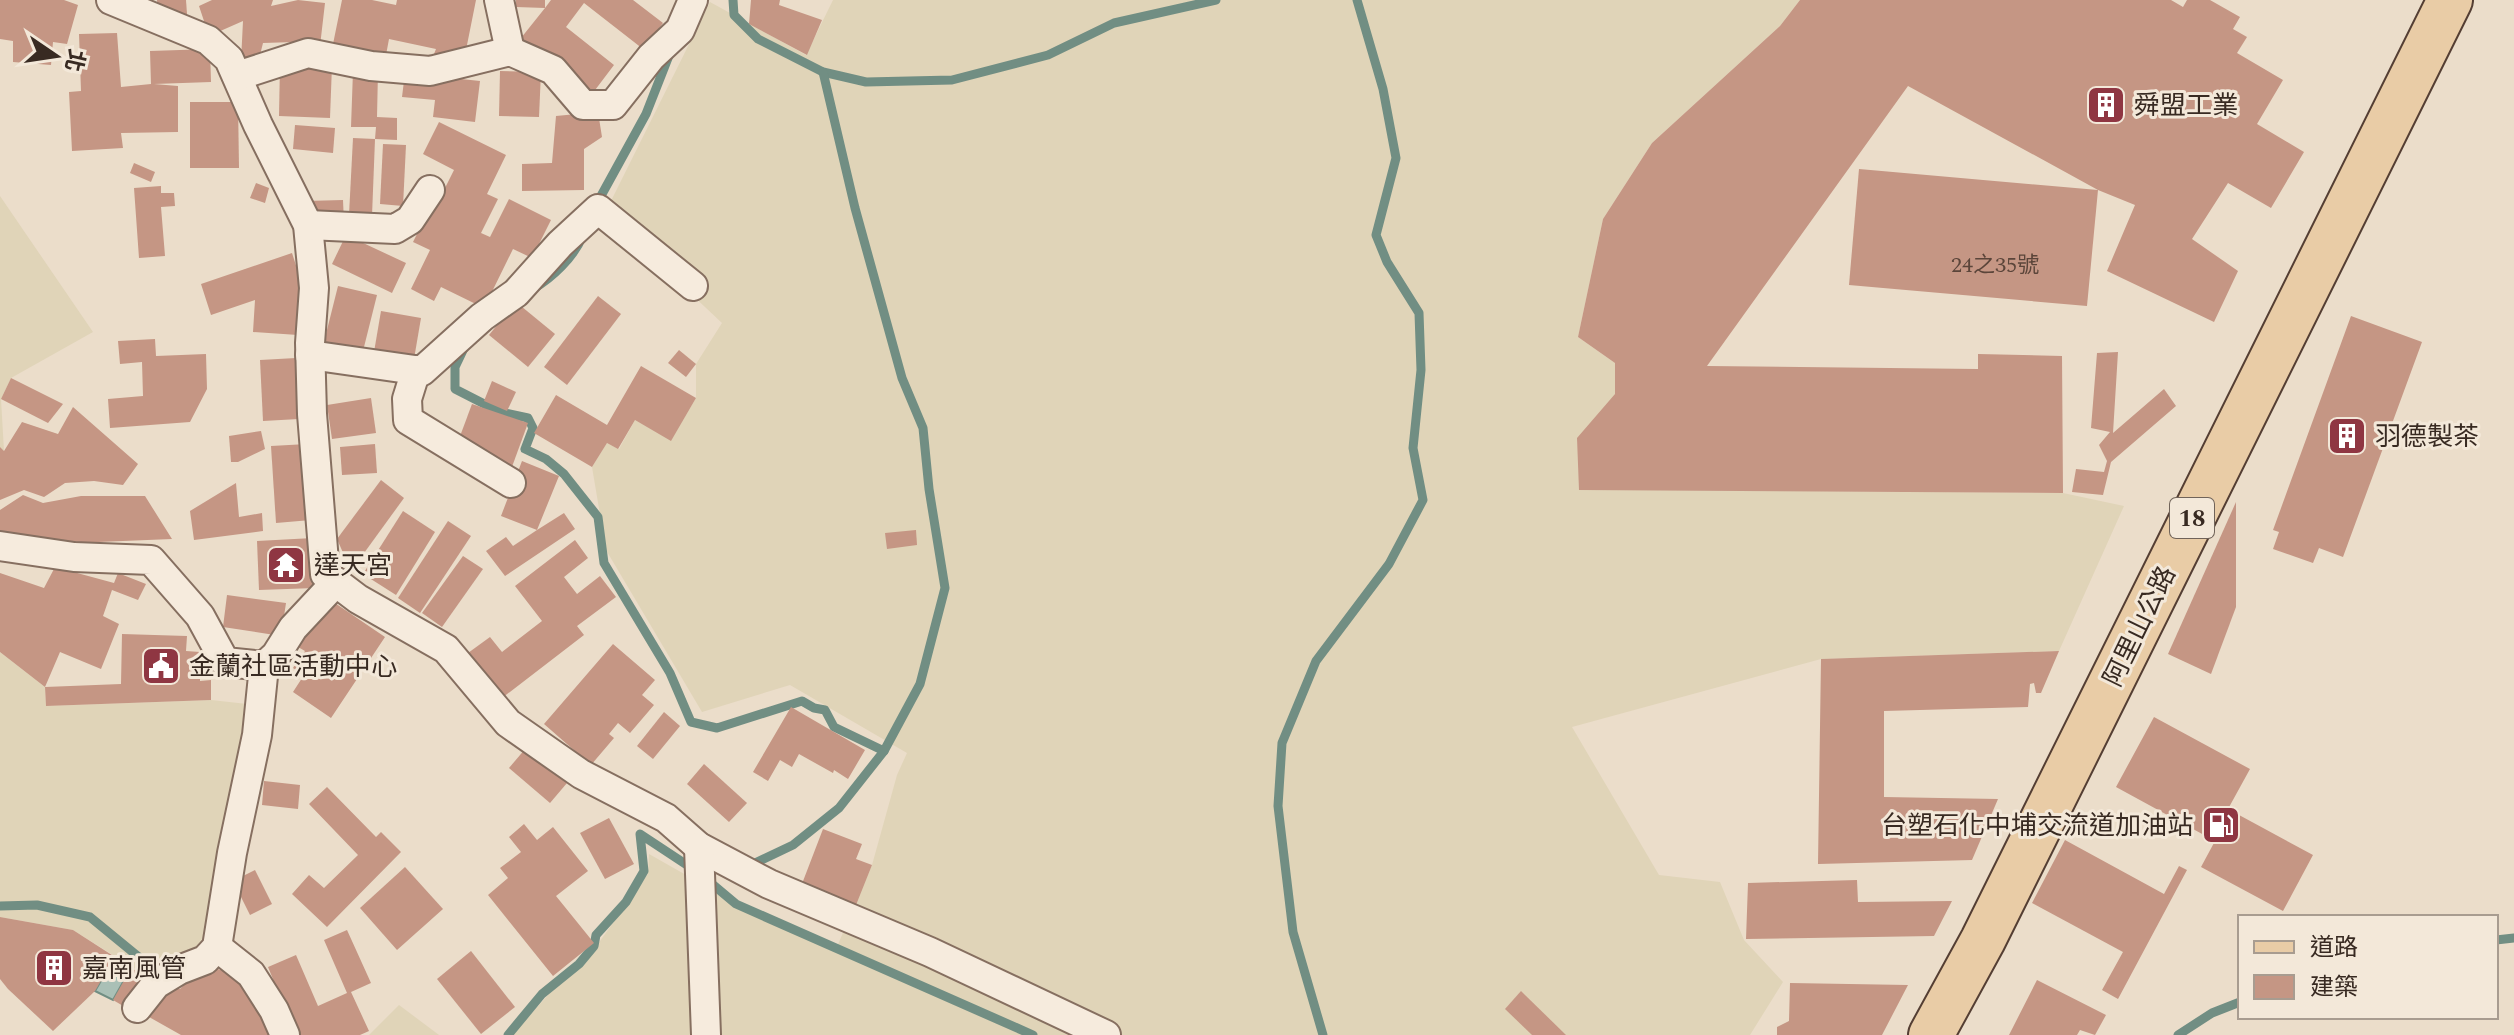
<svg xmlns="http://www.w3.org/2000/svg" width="2514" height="1035" viewBox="0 0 2514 1035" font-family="Spectral,'Noto Sans TC',serif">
	<rect width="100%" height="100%" fill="#ebddca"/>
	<!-- farmland -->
	<g fill="#e0d4b8">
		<path d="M833,0H1800L1780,26L1652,143L1603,219L1578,337L1615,363V394L1579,489L2063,493L2124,506L2059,651L1821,659L1572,727L1659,875L1720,882L1744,940L1783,982L1750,1035H512L549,994L590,955L648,874L649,854L746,909L836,949L872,865L897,775L907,753L790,685L702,712L606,550L592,467L607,443L619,449L635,420L671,440L696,398V364L722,323L605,213L710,2L806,55Z"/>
		<path d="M0,196L93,332L11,378L1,399L4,451L0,447Z"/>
		<path d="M0,652L45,687L46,706L211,700L247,704L204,948L148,977L73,930L0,917Z"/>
		<path d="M399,1005L439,1035H369Z"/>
	</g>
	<!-- water -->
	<path fill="#aac0b6" stroke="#718e83" stroke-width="2" d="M115,957L131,968L113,1000L95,991Z"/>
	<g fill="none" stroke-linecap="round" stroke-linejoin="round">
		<!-- stream -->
		<g stroke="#718e83" stroke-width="9">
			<path d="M733,0L734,15L758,39L823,72L866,82L952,80L1048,55L1114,23L1216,0"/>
			<path d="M596,205L646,114L670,53"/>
			<path d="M533,289C552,278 574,257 582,237"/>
			<path d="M466,344L455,367V389L500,412L528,418L533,428L525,449L546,459L564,474L598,517L604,563L670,673L691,722L717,728L802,701L814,708L825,710L834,727L884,751"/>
			<path d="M748,863H755L793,845L839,808L884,751L920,684L945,588L929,489L923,428L902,378L855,208L823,72"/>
			<path d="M705,878L736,904L1033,1035"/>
			<path d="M0,906L37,905L90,917L157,972H165"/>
			<path d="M2496,940L2514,938"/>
			<path d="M508,1035L542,994L579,964L594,946L596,935L626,902L644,871L640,834L693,869"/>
			<path d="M1323,1035L1293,932L1278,806L1282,743L1316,661L1389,564L1423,500L1413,448L1421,370L1419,313L1387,262L1376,235L1396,158L1383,89L1357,0"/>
			<path d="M2178,1035L2212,1013L2240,1002"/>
		</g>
	</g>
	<!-- building -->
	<g fill="#c59684">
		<path d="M0,0H64L78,5L67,44L53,42L51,65L13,62V41L0,39Z"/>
		<path d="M157,0H186L187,14H158Z"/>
		<path d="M212,0H273L271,6L298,0L325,3L320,46L294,42L263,43L259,59L241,61L243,21L209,36L199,6Z"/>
		<path d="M342,0H372L396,5L397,0H476L464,60L434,54L436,49L389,39L386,55L333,44Z"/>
		<path d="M516,0H545V8L551,0H633L663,23L643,49L584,3L566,27L614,65L589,98L517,43L545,8L516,7Z"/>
		<path d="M751,0H780L779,5L822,20L807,55L749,24Z"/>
		<path d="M1800,0H2171L2183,7L2187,0H2210L2240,17L2233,29L2247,37L2237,53L2283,80L2257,124L2304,152L2271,208L2228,183L2192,239L2238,271L2214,322L2107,271L2135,205L2098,190L1908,86L1707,366L1978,369V354L2062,356L2063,493L1579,490L1577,438L1615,394V363L1578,337L1603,219L1652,143L1780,26Z"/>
		<path d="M117,33L121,87L151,84L150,51L210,49L211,82L154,84L178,86V132L121,133L123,148L72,151L69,92L81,91L79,34Z"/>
		<path d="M280,64L332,65L330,118L279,116Z"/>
		<path d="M353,71H378L377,117L397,118V140L375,139L376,127H351Z"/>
		<path d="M500,71L541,72L539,117L499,116Z"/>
		<path d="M405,73L480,81L475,122L433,117L435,100L402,97Z"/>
		<path d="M190,102H238L239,168H190Z"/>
		<path d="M598,112L602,137L584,149V190L522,191V164L552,163L556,116Z"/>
		<path d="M439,122L506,155L487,194L498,199L481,233L490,237L509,199L551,220L532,258L513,249L484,308L441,287L434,301L411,289L430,250L413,242L430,208L434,210L454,170L423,154Z"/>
		<path d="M295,125L335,128L333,153L293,149Z"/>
		<path d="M353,138L375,139L372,216L349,215Z"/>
		<path d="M383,144L406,145L403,206L380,204Z"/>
		<path d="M134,163L155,172L151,182L130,173Z"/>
		<path d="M1859,169L2098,190L2087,306L1849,285Z"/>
		<path d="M256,183L269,188L265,203L250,198Z"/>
		<path d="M161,186V193H174L175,206L161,207L165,256L139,258L134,188Z"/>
		<path d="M343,200L344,223L306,224V201Z"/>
		<path d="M346,235L406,263L392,293L332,264Z"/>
		<path d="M292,253L302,284L298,335L253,332L255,300L211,315L201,284Z"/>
		<path d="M338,286L377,295L362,355L323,346Z"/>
		<path d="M598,296L621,314L567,385L544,367Z"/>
		<path d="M516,302L555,334L528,367L489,335Z"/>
		<path d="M381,311L421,318L414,359L374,352Z"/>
		<path d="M2351,316L2422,342L2343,557L2319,548L2313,563L2273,549L2279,532L2273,530Z"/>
		<path d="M155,339L156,356L206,354L207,389L190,422L110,428L108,399L143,396L142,362L120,364L118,341Z"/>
		<path d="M679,350L696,364L686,377L668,363Z"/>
		<path d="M2118,352L2113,433L2164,389L2176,406L2111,462L2103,495L2072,492L2076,469L2104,472L2107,461L2099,445L2110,432L2091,428L2097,353Z"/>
		<path d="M296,358L299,419L263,421L260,360Z"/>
		<path d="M641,366L696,398L671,441L635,420L618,449L607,443L592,467L534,433L556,395L607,425Z"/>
		<path d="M11,378L63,404L48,423L1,399Z"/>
		<path d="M492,381L516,392L507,411L484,401Z"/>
		<path d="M371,398L376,433L332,439L327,405Z"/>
		<path d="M472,404L528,423L509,475L453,455Z"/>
		<path d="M73,407L138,464L123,485L94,481L65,483L44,497L24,490L0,500V447L4,451L22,422L58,434Z"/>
		<path d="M261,431L265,449L238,462H231L229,436Z"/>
		<path d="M307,444L311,520L276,523L271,446Z"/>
		<path d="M375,444L377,473L342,475L340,447Z"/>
		<path d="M522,461L559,476L537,530L564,513L575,529L505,576L486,551L506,537L513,546L537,530L501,516Z"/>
		<path d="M381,480L404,498L351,571L337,539Z"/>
		<path d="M236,483L239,517L262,513L263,531L194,540L190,511Z"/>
		<path d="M23,495L43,503L81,496H145L172,539L0,546V510Z"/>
		<path d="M2236,502V607L2211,674L2168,654Z"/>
		<path d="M403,511L435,532L396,595L363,574Z"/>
		<path d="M448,521L471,536L420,613L398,598Z"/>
		<path d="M916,530L917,545L887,549L885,533Z"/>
		<path d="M313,538L315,588L259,590L257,541Z"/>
		<path d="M575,540L588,558L564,577L577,594L600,576L616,597L577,626L584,635L502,698L468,653L490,637L502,652L542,621L515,586Z"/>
		<path d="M463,556L483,569L442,627L422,613Z"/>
		<path d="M55,567L114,583L118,573L146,584L138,600L112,590L103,616L119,624L101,669L60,652L45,687L0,652V573L44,588Z"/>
		<path d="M227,595L286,603L281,636L223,627Z"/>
		<path d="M329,599L385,637L331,718L293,692L304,675L293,668L305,651L298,647Z"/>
		<path d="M122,634L187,636L186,651L200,652V681L211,680V700L46,706L45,687L121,684Z"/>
		<path d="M613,644L655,680L642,695L654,705L630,733L618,723L609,734L614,738L591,765L544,724Z"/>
		<path d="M2059,651L2041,693H2036L2034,683L2030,684L2028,707L1884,711V797L1998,799L1972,860L1818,864L1821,659Z"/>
		<path d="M791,707L865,750L848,779L834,770L833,773L799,754L792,767L780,760L768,781L753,772Z"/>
		<path d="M664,712L680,726L653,759L637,746Z"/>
		<path d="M2154,717L2250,769L2228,809L2313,855L2283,911L2201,867L2215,841L2116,787Z"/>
		<path d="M526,748L567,783L550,803L509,768Z"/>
		<path d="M704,764L747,803L729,822L687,784Z"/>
		<path d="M264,781L300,785L298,809L262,805Z"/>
		<path d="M327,787L376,837L381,832L401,852L327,927L292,894L309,875L324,888L358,855L309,804Z"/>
		<path d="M609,818L634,864L605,879L580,833Z"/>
		<path d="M524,824L537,840L553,827L588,871L556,896L594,943L553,976L488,895L508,878L500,868L521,852L509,837Z"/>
		<path d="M823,829L862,844L856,859L872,865L854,910L800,889Z"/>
		<path d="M2065,840L2164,894L2179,866L2187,870L2118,999L2102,990L2123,952L2032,903Z"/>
		<path d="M405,867L443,909L397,950L360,908Z"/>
		<path d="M255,870L272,904L250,915L233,881Z"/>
		<path d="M1857,880L1858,902L1952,901L1934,936L1746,939L1748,883Z"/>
		<path d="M0,917L73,930L115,957L95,991L53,1031L8,989L0,979Z"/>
		<path d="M347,930L371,983L351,992L369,1031L360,1035H290L269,987L275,984L268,967L296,955L318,1006L347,993L324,940Z"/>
		<path d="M471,951L515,1007L481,1034L437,979Z"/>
		<path d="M204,964L229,973L248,992L277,1035H181L142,1013L164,984L180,989Z"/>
		<path d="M131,968L148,977L130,1010L113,1000Z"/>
		<path d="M2037,980L2106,1015L2095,1035L2080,1030L2077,1035H2009Z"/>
		<path d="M1790,983L1908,985L1882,1035H1777V1027L1789,1021Z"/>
		<path d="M1521,991L1566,1035H1532L1505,1009Z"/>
	</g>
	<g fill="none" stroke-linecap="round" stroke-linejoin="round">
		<defs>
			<g id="street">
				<path d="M111,0L208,40L229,59L258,125L308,225L314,288L310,343L312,414L325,574L358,599L446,649L508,723L581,774L666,818L699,847L769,884L930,952L1106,1035"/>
				<path d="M499,0L510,51"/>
				<path d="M237,76L308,53L371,66L430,71L510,51L553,70L583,105H613L651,57L680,30L693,0"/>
				<path d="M308,225L395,229L410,220L430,190"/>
				<path d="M310,355L422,371L482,317L516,293L560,244L598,209L693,286"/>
				<path d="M416,370L407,399L408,420L511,483"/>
				<path d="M0,546L74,557L151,560L200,616L225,662L264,666"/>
				<path d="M699,847L706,1035"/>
				<path d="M217,947L251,974L274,1010L285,1035"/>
				<path d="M137,1008L156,984L179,970L205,960L217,947L232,853L257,735L264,666L276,655L293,628L336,582"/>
			</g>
			<path id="primary" d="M1931,1035L1983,940L2450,0"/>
		</defs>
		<!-- street casing -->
		<use href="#street" stroke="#866f60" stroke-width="32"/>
		<!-- primary casing -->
		<use href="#primary" stroke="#543e33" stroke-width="48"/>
		<!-- street -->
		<use href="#street" stroke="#f6ebdd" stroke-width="28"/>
		<!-- primary -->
		<use href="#primary" stroke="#e9cca6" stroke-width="44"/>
	</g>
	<!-- icons -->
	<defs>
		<symbol id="building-square" viewBox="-11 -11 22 22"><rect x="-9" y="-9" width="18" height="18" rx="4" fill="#8f3642" stroke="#f3e8d9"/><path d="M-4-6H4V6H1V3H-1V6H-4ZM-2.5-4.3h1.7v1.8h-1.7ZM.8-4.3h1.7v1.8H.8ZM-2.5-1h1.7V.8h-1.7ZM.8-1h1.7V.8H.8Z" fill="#fff"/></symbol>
		<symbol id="temple-square" viewBox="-11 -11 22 22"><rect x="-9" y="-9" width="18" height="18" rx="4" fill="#8f3642" stroke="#f3e8d9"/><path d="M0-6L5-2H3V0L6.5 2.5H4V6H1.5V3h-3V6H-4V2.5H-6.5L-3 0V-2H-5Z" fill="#fff"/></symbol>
		<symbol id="civic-square" viewBox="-11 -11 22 22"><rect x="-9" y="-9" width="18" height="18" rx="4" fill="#8f3642" stroke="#f3e8d9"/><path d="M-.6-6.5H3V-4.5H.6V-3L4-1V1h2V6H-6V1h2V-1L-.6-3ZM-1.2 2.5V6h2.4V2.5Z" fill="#fff"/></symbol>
		<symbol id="fuel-square" viewBox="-11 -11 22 22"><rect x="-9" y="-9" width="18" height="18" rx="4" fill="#8f3642" stroke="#f3e8d9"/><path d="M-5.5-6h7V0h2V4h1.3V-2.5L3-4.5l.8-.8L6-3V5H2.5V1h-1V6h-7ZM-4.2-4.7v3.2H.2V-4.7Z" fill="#fff"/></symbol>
	</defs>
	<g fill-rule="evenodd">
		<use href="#building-square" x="2084" y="83" width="44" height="44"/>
		<use href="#building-square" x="2325" y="414" width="44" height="44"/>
		<use href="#temple-square" x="264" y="543" width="44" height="44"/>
		<use href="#civic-square" x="139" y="644" width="44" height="44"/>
		<use href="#fuel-square" x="2199" y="803" width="44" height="44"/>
		<use href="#building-square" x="32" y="946" width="44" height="44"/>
	</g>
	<g text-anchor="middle" stroke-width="6" stroke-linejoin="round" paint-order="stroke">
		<!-- number labels -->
		<g font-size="22" fill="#5b453a">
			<text x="1995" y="272">24之35號</text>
		</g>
		<!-- shield labels -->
		<rect fill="#f3e8d9" stroke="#706359" stroke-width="2" x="2170" y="498" width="44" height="40" rx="6"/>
		<g font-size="24" font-weight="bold" fill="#382a22">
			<text x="2192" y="526">18</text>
		</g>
		<!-- poi labels -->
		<g font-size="26" fill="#382a22" stroke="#f3e8d9" text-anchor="start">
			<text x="2134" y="114">舜盟工業</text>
			<text x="2375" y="445">羽德製茶</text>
			<text x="314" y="574">達天宮</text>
			<text x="189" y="675">金蘭社區活動中心</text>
			<text x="2193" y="834" text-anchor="end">台塑石化中埔交流道加油站</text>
			<text x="82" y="977">嘉南風管</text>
		</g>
		<!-- street labels -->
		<g font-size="26" fill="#382a22" stroke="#f3e8d9">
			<text transform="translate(2139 626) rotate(-64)" y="9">阿里山公路</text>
		</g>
	</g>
	<!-- legend -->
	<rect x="2238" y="915" width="260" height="104" fill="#f3e8d9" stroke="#a89c90" stroke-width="2"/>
	<rect x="2254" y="941" width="40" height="12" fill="#e9cca6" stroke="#a89c90" stroke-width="2"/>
	<text x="2310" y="955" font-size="24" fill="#382a22">道路</text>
	<rect x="2254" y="975" width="40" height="24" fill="#c59684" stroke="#a89c90" stroke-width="2"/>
	<text x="2310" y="995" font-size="24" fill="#382a22">建築</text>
	<!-- north arrow -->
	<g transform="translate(56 56) rotate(103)" stroke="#f3e8d9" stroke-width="6" paint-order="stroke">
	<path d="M0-6L14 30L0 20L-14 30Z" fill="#382a22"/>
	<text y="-12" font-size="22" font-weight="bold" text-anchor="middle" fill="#382a22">北</text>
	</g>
</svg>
